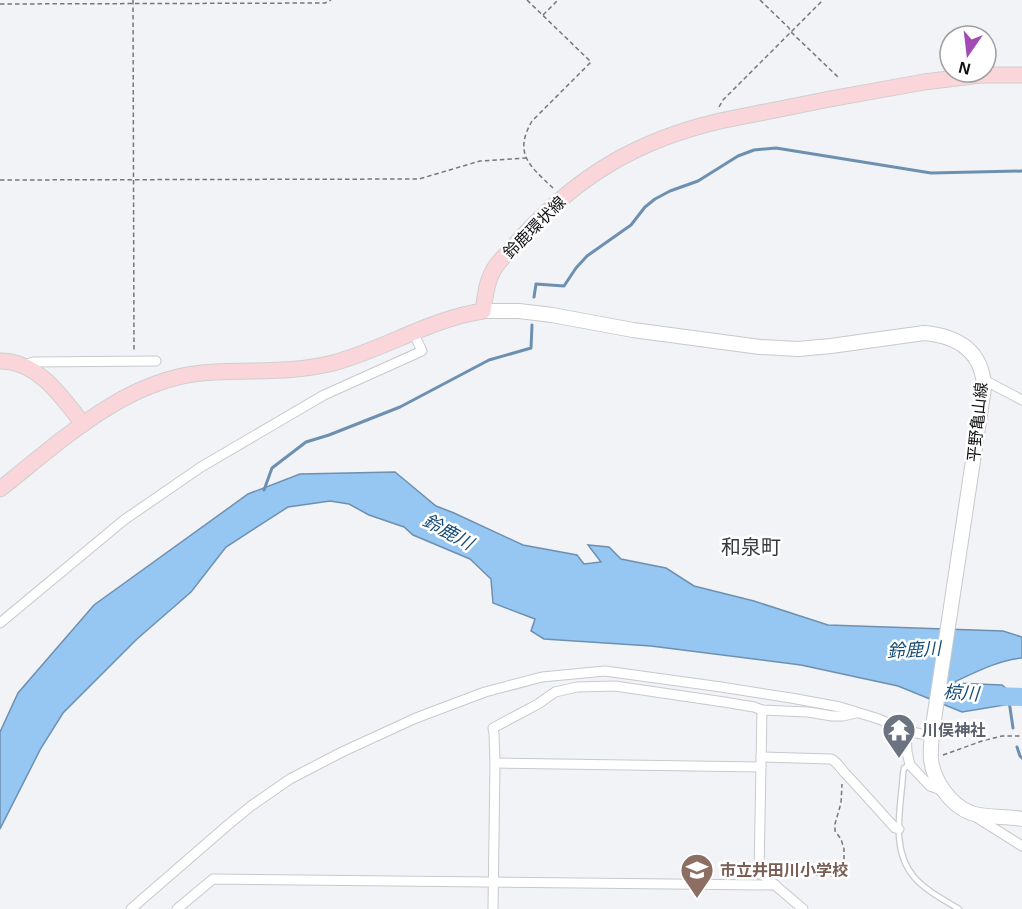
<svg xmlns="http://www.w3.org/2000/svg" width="1022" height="909" viewBox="0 0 1022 909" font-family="Arial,'Noto Sans JP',sans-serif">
	<rect width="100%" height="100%" fill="#f1f3f7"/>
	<!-- water -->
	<path fill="#96c7f3" stroke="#6e90b0" stroke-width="1.5" d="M395,472L436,506L454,513L523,545L577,555L584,564L601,562L588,545L609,547L621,559L666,568L694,586L754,601L828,625L1003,631L1022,637V658C998,660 974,673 952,683L1002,685L1022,702L962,712L898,686L801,665L651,646L544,639L531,631L535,619L493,603L491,579L470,559L413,535L404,527L369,515L349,504L330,501L288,507L226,547L191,592L137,639L63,713L41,748L0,829V732L18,693L94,605L248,494L300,474Z"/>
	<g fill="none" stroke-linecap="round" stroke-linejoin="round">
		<!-- stream -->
		<g stroke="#6e90b0" stroke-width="3">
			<path d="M534,297L536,284L564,286L576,268L587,256L631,225L645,207L655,199L670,191L698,181L738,156L754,150L776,148L931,173L1022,171"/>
			<path d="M264,490L272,468L306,442L329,435L400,407L489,360L531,348L532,325"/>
			<path d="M1009,701L1013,728"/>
			<path d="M1017,747L1020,756L1022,758"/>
		</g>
		<!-- river -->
		<path stroke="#96c7f3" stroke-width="18" d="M991,696L1022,697"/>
		<defs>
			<path id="lane" d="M910,765L904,768L903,774C901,807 890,849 914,877C925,890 944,900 959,909"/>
			<g id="street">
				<path d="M23,366L33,362L156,361"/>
				<path d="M984,380L1022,400"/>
				<path d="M0,623L124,520L201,467L324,395L422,351L413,332"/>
				<path d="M762,710L759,874H762L803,909"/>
				<path d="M906,731L907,752L910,765L930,786L944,791"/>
				<path d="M761,757L831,759C837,762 839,766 844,772C861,790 878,809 895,828L899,829"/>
				<path d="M495,763L761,767"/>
				<path d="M976,817L1022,846"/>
				<path d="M131,909L229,824L251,806L290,779L342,752L416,718L485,692L542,677L605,671L721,687L791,698L840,707L879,719L906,731L932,736"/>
				<path d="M177,909L213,879L775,885"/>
				<path d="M493,909L495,763L494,734L493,728L538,704L555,692L577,687L615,686L724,702L754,707L762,710L808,712L832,716H843L856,713"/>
			</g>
			<path id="secondary" d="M483,311H519L552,315L633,330L760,347L798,349L831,346L924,333C958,336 983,351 984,388L933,726C932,736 930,748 931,759C933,780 950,805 971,813C986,818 1006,816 1022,819"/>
			<g id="primary">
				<path d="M0,361C38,361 62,397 83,424"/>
				<path d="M0,489C59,443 124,380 202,373C245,369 290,374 333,363C385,349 430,319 483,311C485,298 486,283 493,271C499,259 513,248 522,237C579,175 638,140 720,121L830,99L924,82L981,75H1022"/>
			</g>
		</defs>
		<!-- lane casing -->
		<use href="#lane" stroke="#c7c9cd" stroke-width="7"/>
		<!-- street casing -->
		<use href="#street" stroke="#c7c9cd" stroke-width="11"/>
		<!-- secondary casing -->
		<use href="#secondary" stroke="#c7c9cd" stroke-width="16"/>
		<!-- primary casing -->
		<use href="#primary" stroke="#cfcfd0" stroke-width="17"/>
		<!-- path -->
		<g stroke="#76777a" stroke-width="1.5" stroke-dasharray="4.5 3" stroke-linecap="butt">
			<path d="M133,0L134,350"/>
			<path d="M527,0L591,62L532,121C513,154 530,166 553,188"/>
			<path d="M760,0L789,28L791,32L838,77"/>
			<path d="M0,4L325,3L331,0"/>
			<path d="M543,15L558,0"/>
			<path d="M719,107L723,100L823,0"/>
			<path d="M0,180L419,179L480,161L526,158"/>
			<path d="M943,755L982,741L1002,736H1022"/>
			<path d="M778,874L844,876V849L841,839L835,831V824L841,803L842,784"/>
		</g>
		<!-- lane -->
		<use href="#lane" stroke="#fff" stroke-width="4.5"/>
		<!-- street -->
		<use href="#street" stroke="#fff" stroke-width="9"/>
		<!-- secondary -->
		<use href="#secondary" stroke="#fff" stroke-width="14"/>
		<!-- primary -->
		<use href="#primary" stroke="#fad6da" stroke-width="15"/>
	</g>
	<!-- icons -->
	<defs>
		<symbol id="temple-pin" viewBox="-11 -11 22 30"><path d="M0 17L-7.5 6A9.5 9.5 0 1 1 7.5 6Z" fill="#6b7280" stroke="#fff"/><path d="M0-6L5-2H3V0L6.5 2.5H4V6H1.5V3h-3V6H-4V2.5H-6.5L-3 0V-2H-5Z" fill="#fff"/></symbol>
		<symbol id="school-pin" viewBox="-11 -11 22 30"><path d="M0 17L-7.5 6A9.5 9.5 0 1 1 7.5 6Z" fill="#8d6e63" stroke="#fff"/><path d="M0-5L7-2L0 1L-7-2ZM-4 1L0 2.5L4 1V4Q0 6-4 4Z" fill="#fff"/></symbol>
	</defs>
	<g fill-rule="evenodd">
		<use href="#temple-pin" x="880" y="711" width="38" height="52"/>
		<use href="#school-pin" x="678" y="851" width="38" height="52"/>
	</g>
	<g text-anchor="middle" stroke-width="5" stroke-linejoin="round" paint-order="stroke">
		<!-- street labels -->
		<g font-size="16" fill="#101012" stroke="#fff">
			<text transform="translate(534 227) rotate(-45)" y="6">鈴鹿環状線</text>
			<text transform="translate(977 422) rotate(-84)" y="6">平野亀山線</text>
		</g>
		<!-- worship labels -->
		<g font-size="16" font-weight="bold" fill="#5b616d" stroke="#fff" text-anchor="start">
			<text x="922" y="736">川俣神社</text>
		</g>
		<!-- education labels -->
		<g font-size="16" font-weight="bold" fill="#785e54" stroke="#fff" text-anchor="start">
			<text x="720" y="876">市立井田川小学校</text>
		</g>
		<!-- water labels -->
		<g font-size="18" font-style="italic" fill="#164d76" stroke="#fff">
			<text transform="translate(448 532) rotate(29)" y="6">鈴鹿川</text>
			<text transform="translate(914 650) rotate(-3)" y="6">鈴鹿川</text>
			<text transform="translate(961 693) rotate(4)" y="6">椋川</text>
		</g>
		<!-- quarter labels -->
		<g font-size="20" fill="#37393c" stroke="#fff">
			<text x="751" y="554">和泉町</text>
		</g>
	</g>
	<!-- north arrow -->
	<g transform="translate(968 54) rotate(194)"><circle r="28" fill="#ffffff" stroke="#9f9fa0" stroke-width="1.5"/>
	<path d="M0-4.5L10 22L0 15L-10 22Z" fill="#a24bb7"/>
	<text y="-9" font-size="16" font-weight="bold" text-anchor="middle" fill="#101012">N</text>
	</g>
</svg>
